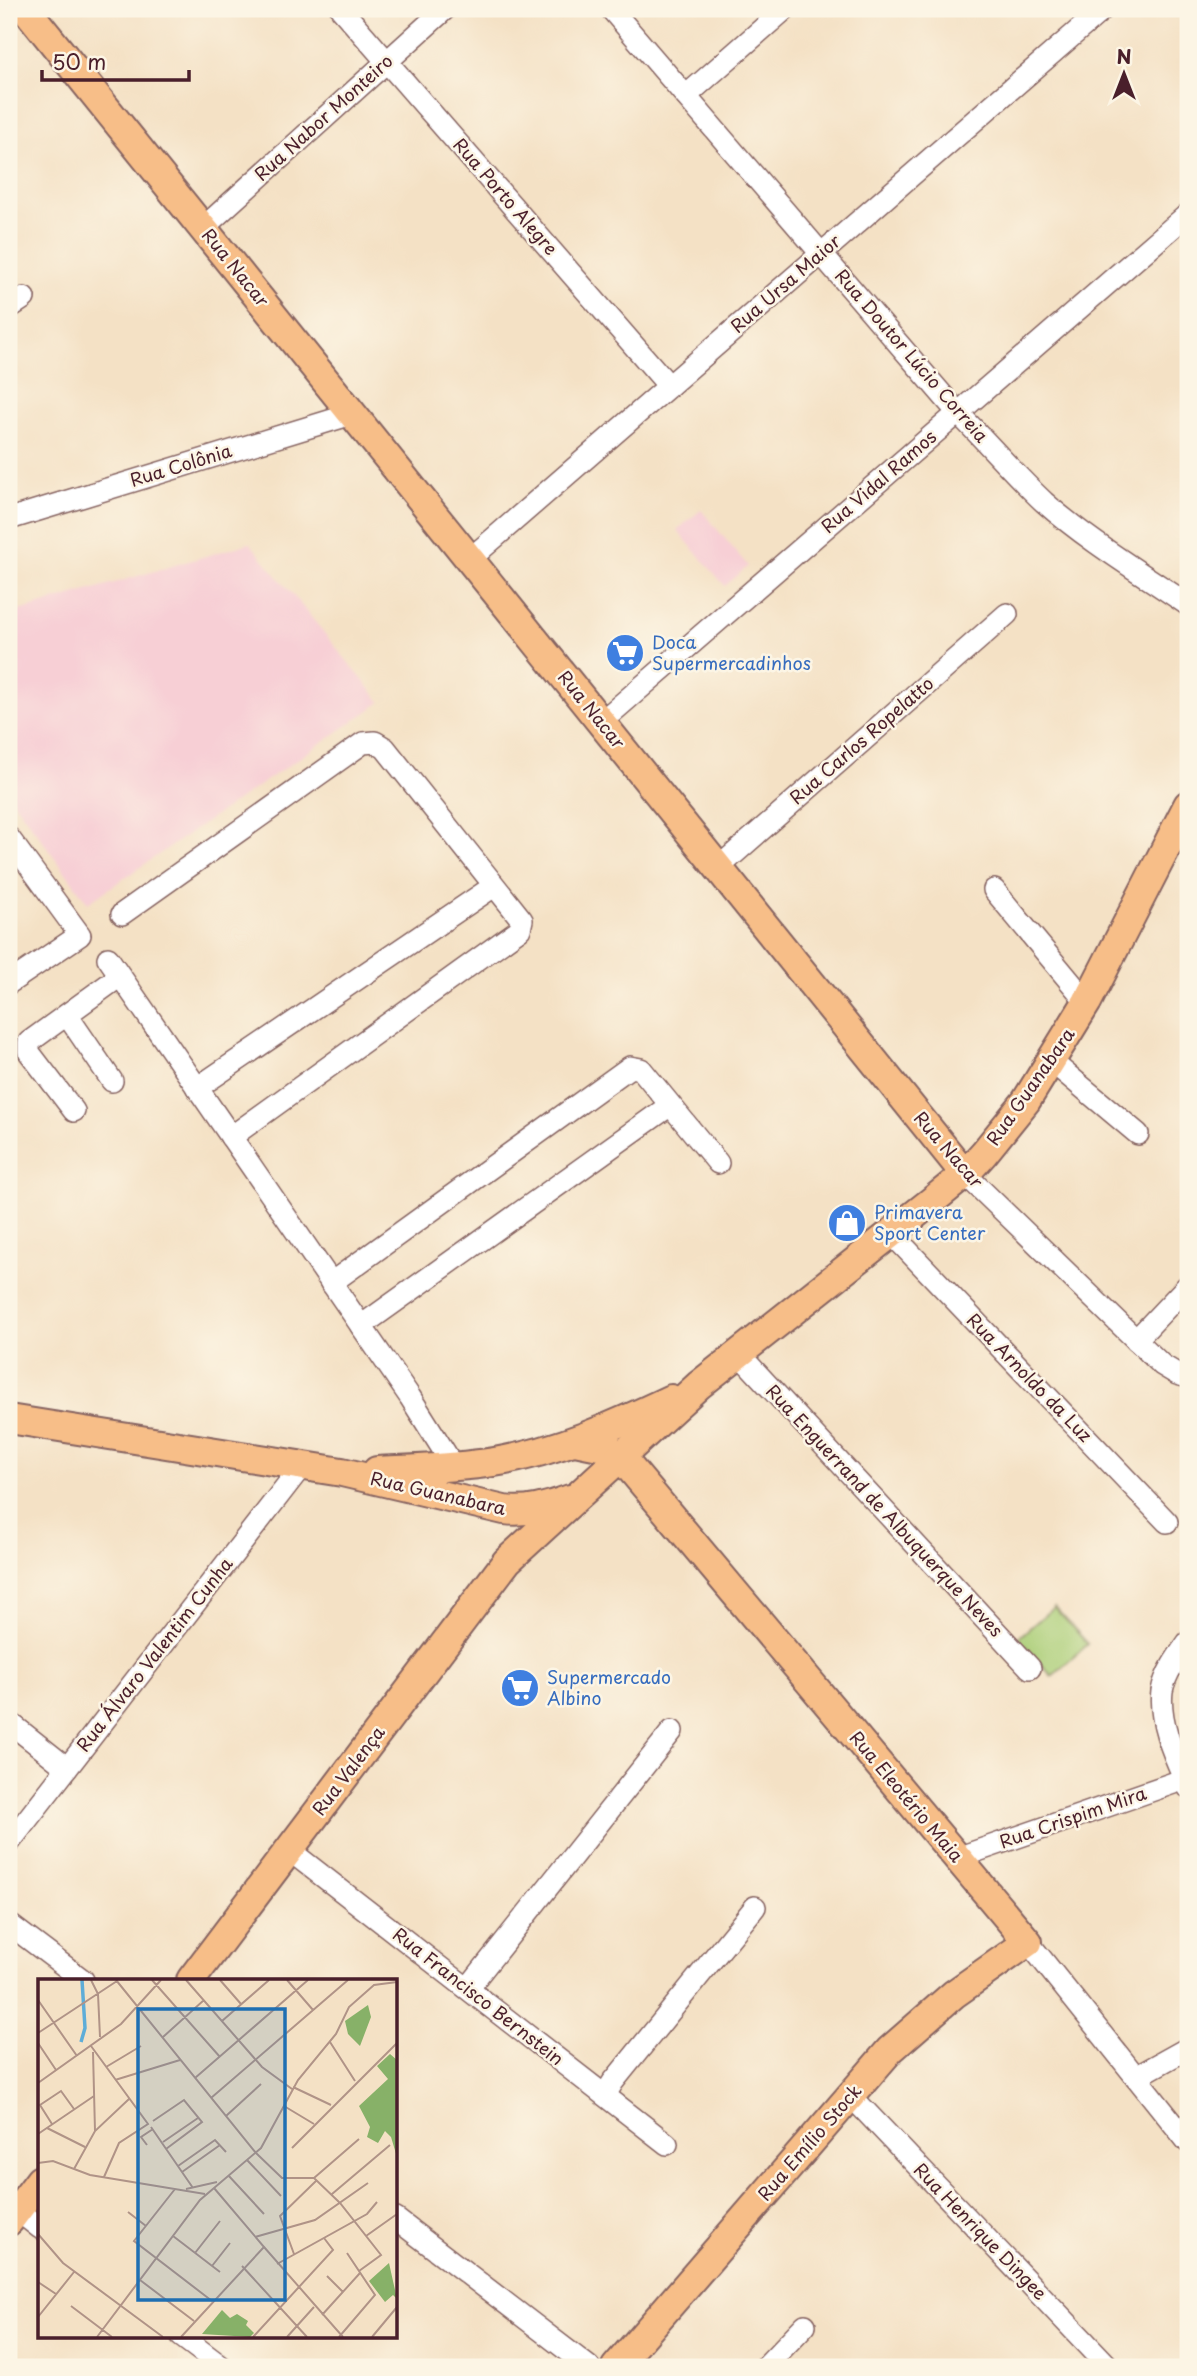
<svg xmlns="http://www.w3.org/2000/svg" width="1197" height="2376" viewBox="0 0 1197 2376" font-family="'Playpen Sans',sans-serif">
	<rect width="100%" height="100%" fill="#fcf5e5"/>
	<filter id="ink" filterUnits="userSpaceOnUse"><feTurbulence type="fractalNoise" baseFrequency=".0143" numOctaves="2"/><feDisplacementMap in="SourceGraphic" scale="14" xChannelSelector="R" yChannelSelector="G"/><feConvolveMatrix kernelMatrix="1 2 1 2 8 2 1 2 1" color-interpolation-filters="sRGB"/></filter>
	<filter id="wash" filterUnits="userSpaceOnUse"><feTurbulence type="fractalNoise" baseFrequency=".00686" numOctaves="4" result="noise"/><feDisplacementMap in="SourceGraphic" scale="28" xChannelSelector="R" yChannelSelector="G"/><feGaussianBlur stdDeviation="1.57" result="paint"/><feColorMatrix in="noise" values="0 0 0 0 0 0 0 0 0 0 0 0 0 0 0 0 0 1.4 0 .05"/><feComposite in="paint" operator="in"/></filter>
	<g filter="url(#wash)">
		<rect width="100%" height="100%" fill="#f4e1c5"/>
		<!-- built -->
		<g fill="#f7cfd5">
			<path d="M701,510L748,566L725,586L677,530Z"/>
			<path d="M250,543L381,702L88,903L9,795V614Z"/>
		</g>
		<!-- green -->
		<path fill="#aace77" stroke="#7a7651" stroke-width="2" d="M1054,1607L1088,1644L1052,1676L1018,1638Z"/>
	</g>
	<g filter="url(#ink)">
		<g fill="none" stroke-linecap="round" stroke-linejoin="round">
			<defs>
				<g id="minor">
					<path d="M341,9L669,386"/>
					<path d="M611,9L958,413C987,442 1014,474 1044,502C1088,541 1140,572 1188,605"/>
					<path d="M686,96L785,9"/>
					<path d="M203,228L445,9"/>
					<path d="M9,308L24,298"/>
					<path d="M9,519L352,414"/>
					<path d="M470,559L1103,9"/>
					<path d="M601,722L1188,214"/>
					<path d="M9,838L80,935L9,983"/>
					<path d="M718,868L1007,614"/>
					<path d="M994,890L1087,1002"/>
					<path d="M122,914L363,743L375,742L385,748L522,920L520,929L231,1137"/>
					<path d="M108,958L410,1397L454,1467"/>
					<path d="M67,1015L112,1081"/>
					<path d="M1051,1061L1138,1134"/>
					<path d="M197,1088L494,886"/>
					<path d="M74,1111L29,1052V1042L120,976"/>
					<path d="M965,1174L1162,1365L1177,1374L1188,1377"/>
					<path d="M892,1234L1167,1522"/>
					<path d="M331,1283L630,1067L641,1069L718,1163"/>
					<path d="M361,1326L669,1106"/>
					<path d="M1136,1340L1188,1285"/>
					<path d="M739,1354L1030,1668"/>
					<path d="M1188,1642C1178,1656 1165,1674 1162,1691C1158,1723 1176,1759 1188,1787"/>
					<path d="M9,1722L67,1768"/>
					<path d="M9,1843L301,1467"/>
					<path d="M289,1850L667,2144"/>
					<path d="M957,1858L1185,1779L1188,1780"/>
					<path d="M9,1924L83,1980"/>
					<path d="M1028,1942L1188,2142"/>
					<path d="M468,1988L672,1731"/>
					<path d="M1136,2077L1188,2048"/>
					<path d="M605,2095L613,2082L755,1907"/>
					<path d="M851,2096L1109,2367"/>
					<path d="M17,2210L40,2228"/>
					<path d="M396,2219L589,2367"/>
					<path d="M181,2336L222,2367"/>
					<path d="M765,2367L805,2325"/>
				</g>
				<g id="major">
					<path d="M26,9L965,1174"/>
					<path d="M9,1419L342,1472L504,1510C527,1513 548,1507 570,1499"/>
					<path d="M575,1441L609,1448L620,1456L1028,1942L954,1994L890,2050L616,2367"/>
					<path d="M377,1471C416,1469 455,1468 494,1462C556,1452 614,1426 671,1399"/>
					<path d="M191,1980L507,1561L699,1385L932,1201L965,1174L984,1153L1026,1101L1087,1002L1188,805"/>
					<path d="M9,2221L40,2180"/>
				</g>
			</defs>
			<!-- minor casing -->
			<use href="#minor" stroke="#866361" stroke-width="24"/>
			<!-- major casing -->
			<use href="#major" stroke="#866361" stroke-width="32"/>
			<!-- minor -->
			<use href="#minor" stroke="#fff" stroke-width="21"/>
			<!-- major -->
			<use href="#major" stroke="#f7be88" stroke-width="28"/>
		</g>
	</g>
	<!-- icons -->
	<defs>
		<symbol id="supermarket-disc" viewBox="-11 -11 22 22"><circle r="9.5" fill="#3f7fe0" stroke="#fcf5e5"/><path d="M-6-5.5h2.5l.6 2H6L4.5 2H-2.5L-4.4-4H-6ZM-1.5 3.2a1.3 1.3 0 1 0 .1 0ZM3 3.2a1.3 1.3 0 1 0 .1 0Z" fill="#fff"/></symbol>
		<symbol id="shop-disc" viewBox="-11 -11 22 22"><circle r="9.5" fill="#3f7fe0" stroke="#fcf5e5"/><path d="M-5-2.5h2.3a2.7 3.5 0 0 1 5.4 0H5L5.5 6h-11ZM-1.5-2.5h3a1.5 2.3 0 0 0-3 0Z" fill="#fff"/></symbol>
	</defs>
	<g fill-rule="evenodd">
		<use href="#supermarket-disc" x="603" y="631" width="44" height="44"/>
		<use href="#shop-disc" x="825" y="1201" width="44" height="44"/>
		<use href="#supermarket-disc" x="498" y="1666" width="44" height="44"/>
	</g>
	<g text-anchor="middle" stroke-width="5" stroke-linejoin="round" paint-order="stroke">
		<!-- street labels -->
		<g font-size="18" fill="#4a1f2b" stroke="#fcf5e5">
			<text transform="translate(324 118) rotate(-42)" y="6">Rua Nabor Monteiro</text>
			<text transform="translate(505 197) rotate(49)" y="6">Rua Porto Alegre</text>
			<text transform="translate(235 268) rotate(51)" y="6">Rua Nacar</text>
			<text transform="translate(786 284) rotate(-41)" y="6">Rua Ursa Maior</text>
			<text transform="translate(911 356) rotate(49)" y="6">Rua Doutor Lúcio Correia</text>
			<text transform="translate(181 466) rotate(-17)" y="6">Rua Colônia</text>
			<text transform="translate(879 482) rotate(-41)" y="6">Rua Vidal Ramos</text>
			<text transform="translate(591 710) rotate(51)" y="6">Rua Nacar</text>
			<text transform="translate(862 741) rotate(-41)" y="6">Rua Carlos Ropelatto</text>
			<text transform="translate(1031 1087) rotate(-55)" y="6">Rua Guanabara</text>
			<text transform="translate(948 1150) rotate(49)" y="6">Rua Nacar</text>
			<text transform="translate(1029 1378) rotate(46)" y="6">Rua Arnoldo da Luz</text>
			<text transform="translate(438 1494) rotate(13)" y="6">Rua Guanabara</text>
			<text transform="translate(884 1511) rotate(47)" y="6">Rua Enguerrand de Albuquerque Neves</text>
			<text transform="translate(155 1655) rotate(-52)" y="6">Rua Álvaro Valentim Cunha</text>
			<text transform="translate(349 1771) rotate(-53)" y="6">Rua Valença</text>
			<text transform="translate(906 1797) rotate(50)" y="6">Rua Eleotério Maia</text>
			<text transform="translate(1073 1818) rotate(-19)" y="6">Rua Crispim Mira</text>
			<text transform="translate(478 1997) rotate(38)" y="6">Rua Francisco Bernstein</text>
			<text transform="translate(810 2143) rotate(-49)" y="6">Rua Emílio Stock</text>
			<text transform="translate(980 2232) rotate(46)" y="6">Rua Henrique Dingee</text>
		</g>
		<!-- shop labels -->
		<g font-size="18" fill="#366cbe" stroke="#fcf5e5" text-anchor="start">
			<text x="652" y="649">Doca<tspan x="652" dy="21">Supermercadinhos</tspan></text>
			<text x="874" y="1219">Primavera<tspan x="874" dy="21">Sport Center</tspan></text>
			<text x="547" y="1684">Supermercado<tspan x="547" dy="21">Albino</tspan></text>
		</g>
	</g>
	<!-- overview -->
	<g transform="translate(38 1979)">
		<rect width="359" height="359" fill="#f4e1c5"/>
		<path d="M330,26L333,38L322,67L310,55L307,42ZM352,75L359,81V178L353,158L347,152L340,164L329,158L332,148L321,127L350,100L339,87ZM351,284L359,320L355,316L347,323L331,302ZM184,331L192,339L199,335L210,342L208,346L216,354L212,358L164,355Z" fill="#87b168"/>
		<path fill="none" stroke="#5eadd8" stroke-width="3.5" d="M43,63L47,49L44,1"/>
		<path fill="none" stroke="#b09387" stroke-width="2" d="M53,1L60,15L62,58M78,1L218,174M114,1L182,78M148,1L224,88L254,110M182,1L203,25M249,1L275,31M0,21L39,77M184,42L231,1M0,54L79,2M125,58L166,21M292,63L317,102M0,64L18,91M53,67L110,145L81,164L66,198M55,73L57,152M68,88L103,67M157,99L270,1M77,101L142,81M0,104L83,45L123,1M255,108L293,126M173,119L310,1M246,127L276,145M188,137L223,105M115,142L146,121L164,143L128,170M14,145L2,126L23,112L36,130M113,148L155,209M9,149L47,168M0,155L56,117M125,163L160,139M109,166L103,158L115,150M254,169L359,64M218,174L244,199H276L302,224L343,276L321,292M209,181L243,217M0,184L15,182L52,196L167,215M140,187L177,161L188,173M36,190L57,152L91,120M144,193L182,166M190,196L226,235M276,199L321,160M137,210L96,262L174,322M148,210L179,203M294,215L352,166M90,233L108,247M0,255L25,284L125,358M135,257L182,293M328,257L359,235M217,258L277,241L330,204M226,268L305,358M157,274L182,242M256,275L242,237L279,201M239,285L329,235L339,223M174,287L192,264M204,287L269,358M289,297L305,313M102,301L156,342M0,303L18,315M33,327L74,358M284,336L322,294M0,338L36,293M59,358L162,221L223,169L260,101L298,55L311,28L336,6L359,3M143,358L226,268L176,209M215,358L295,271L286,259M249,358L276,328M301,358L337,316L309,274M334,358L359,328"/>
		<path fill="#1f6fb2" fill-opacity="0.15" stroke="#1f6fb2" stroke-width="3.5" d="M100,30H247V321H100Z"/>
		<rect width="359" height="359" fill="none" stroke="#4a1f2b" stroke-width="3.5"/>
	</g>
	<!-- margin -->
	<rect width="1197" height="2376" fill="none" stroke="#fcf5e5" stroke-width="35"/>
	<!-- north arrow -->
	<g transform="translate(1124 74)" stroke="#fcf5e5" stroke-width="5" paint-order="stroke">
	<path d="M0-5L12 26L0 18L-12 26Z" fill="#4a1f2b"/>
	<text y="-10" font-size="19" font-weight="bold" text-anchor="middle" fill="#4a1f2b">N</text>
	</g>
	<!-- scale -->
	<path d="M42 70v10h147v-10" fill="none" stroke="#4a1f2b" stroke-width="3.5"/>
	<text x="52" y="70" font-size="21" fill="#4a1f2b" stroke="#fcf5e5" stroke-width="5" paint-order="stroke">50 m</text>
</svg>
